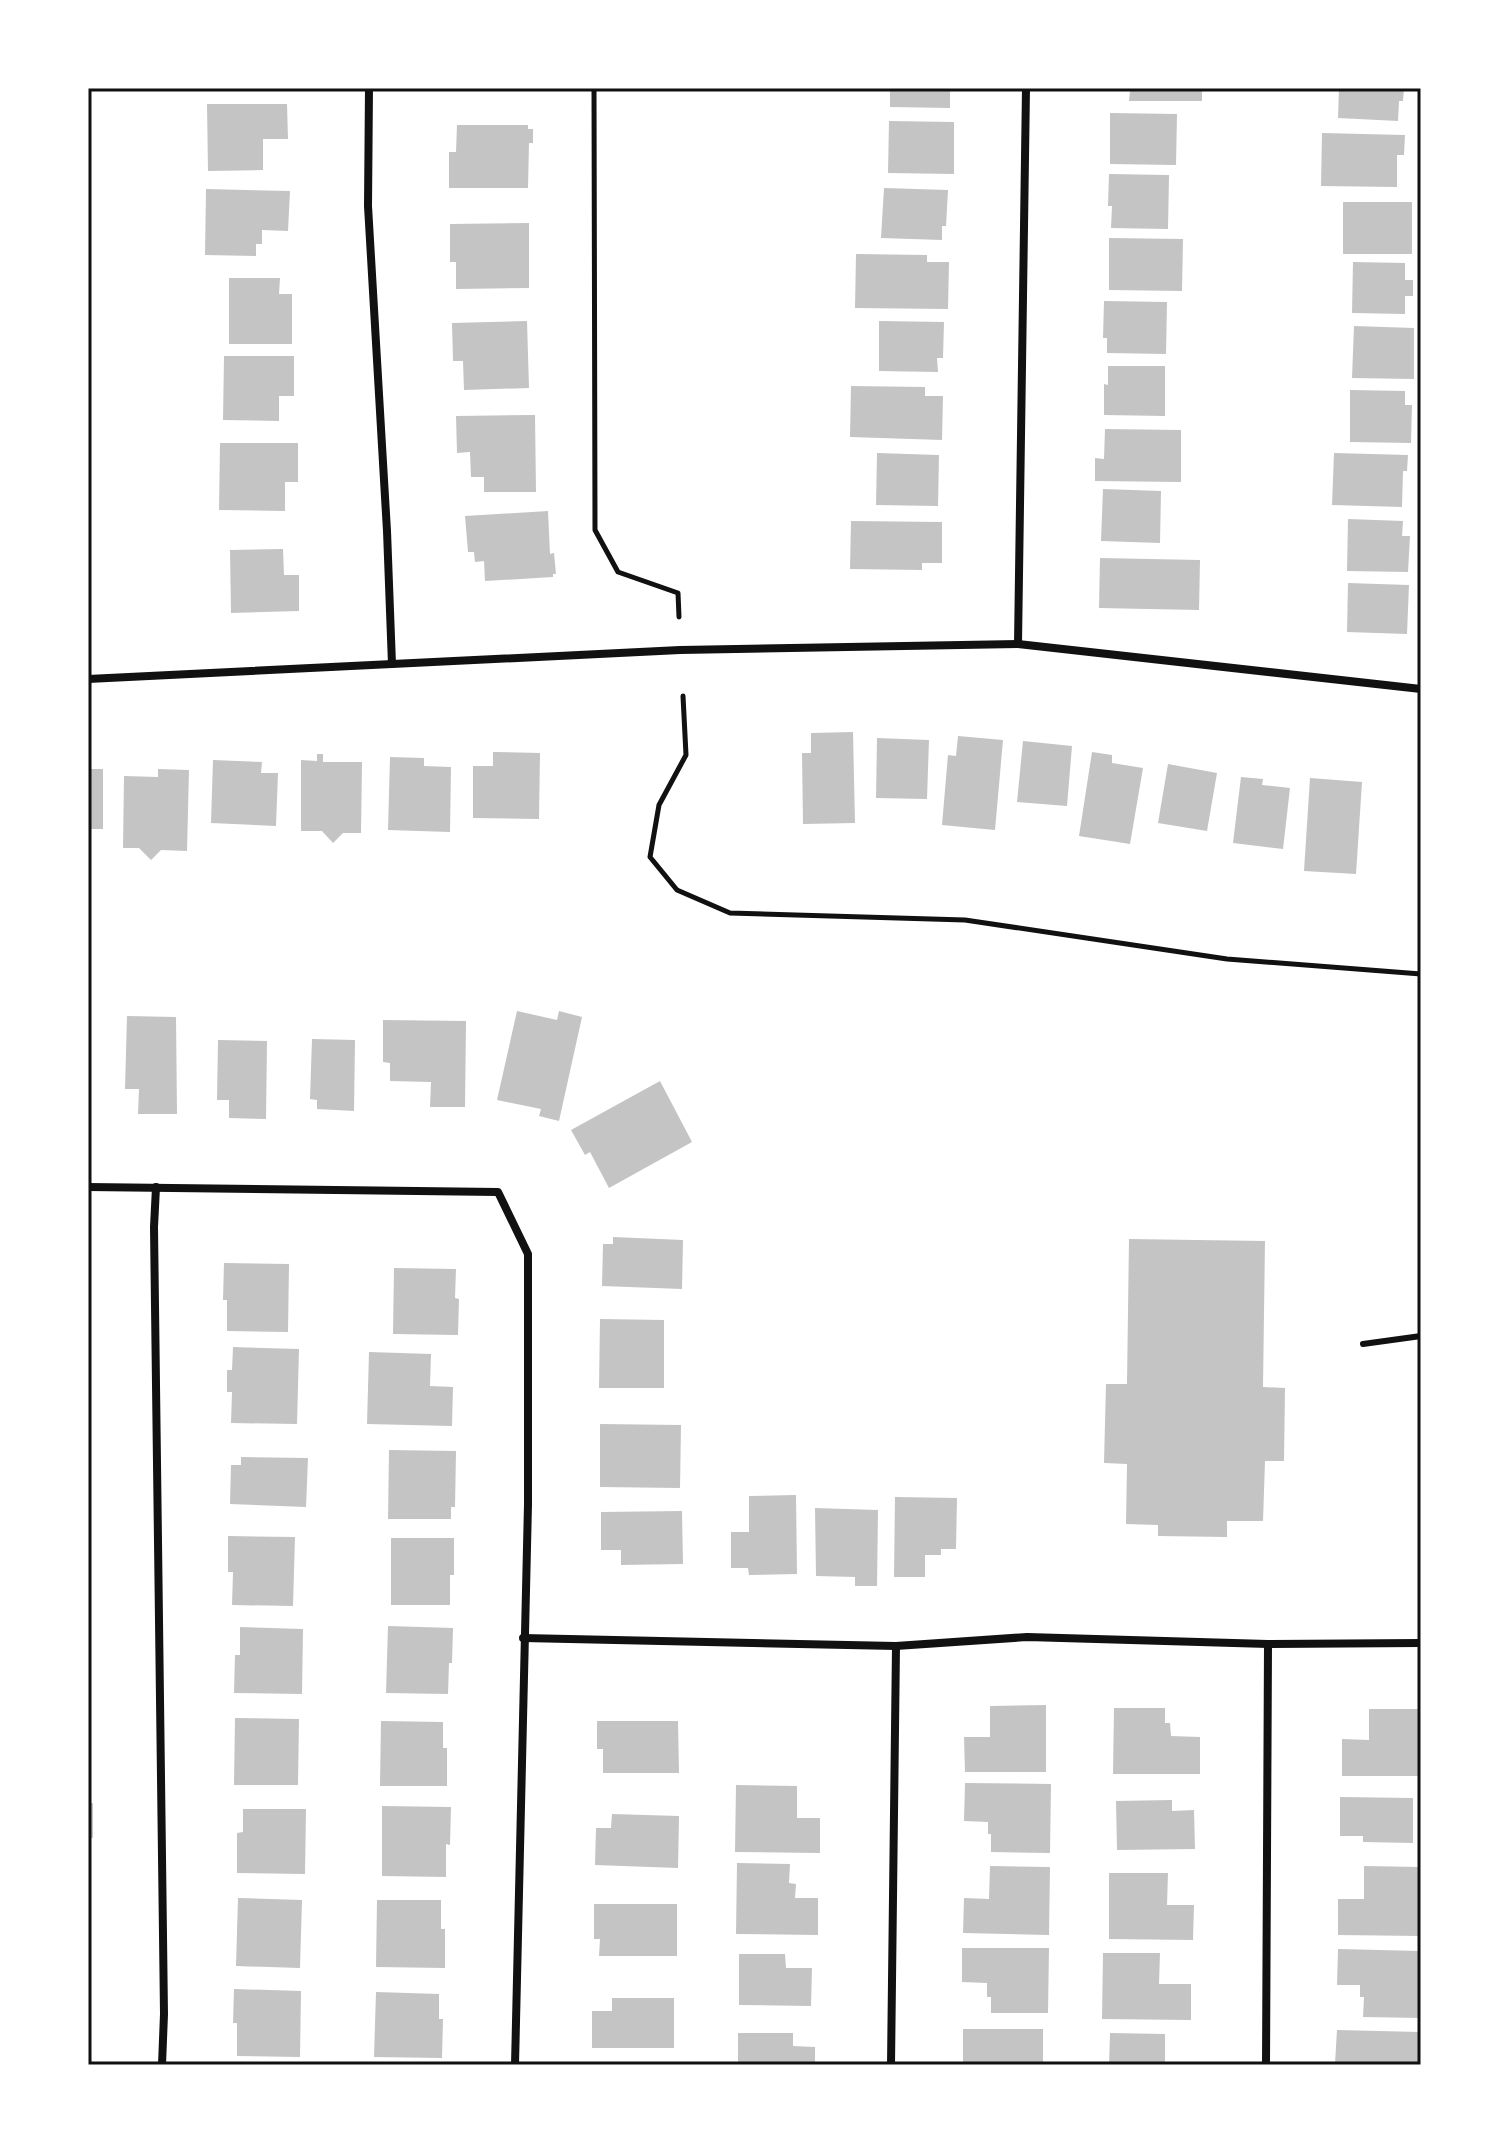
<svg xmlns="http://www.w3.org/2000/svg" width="1509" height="2153" viewBox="0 0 1509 2153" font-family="'Alegreya Sans',sans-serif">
	<rect width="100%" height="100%" fill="#fff"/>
	<!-- building -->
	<g fill="#c4c4c4">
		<path d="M890,88H950V108L890,107Z"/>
		<path d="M1115,88H1202V101H1129L1130,91H1115Z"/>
		<path d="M1339,88H1404L1403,101H1399L1398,121L1338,118Z"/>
		<path d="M207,104H287L288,139H263V170L208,171Z"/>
		<path d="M1110,113L1177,114L1176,165L1110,164Z"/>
		<path d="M889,121L954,122V174L888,173Z"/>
		<path d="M457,125H528V129H533V143H529L528,188H449V152H456Z"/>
		<path d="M1322,133L1405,135L1404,155H1397V187L1321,186Z"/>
		<path d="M1109,174L1169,175L1168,229L1111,228L1112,206H1108Z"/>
		<path d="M884,188L948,190L946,226H942V240L881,238Z"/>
		<path d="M206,189L290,191L288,231L262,230V244H256V256L205,255Z"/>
		<rect x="1343" y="202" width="69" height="52"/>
		<path d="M529,223V288L456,289V262H450V224Z"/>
		<path d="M1109,238L1183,239L1182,291L1109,290Z"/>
		<path d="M856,254L927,255V262H949L948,309L855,308Z"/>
		<path d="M1353,262L1405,263V280H1413V296H1405V314L1352,313Z"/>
		<path d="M229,278H280L279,294H292V344H229Z"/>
		<path d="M1104,301L1167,302L1166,354L1107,353V338H1103Z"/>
		<path d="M527,321L529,388L464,390L463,361H453L452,323Z"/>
		<path d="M879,321L944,322L943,358H937L938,372L879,371Z"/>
		<path d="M1354,326L1414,328V379L1352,378Z"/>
		<path d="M224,356H294V396H279V421L223,420Z"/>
		<path d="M1108,366H1165V416L1104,415V384L1108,385Z"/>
		<path d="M851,386L925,387V396H943L942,440L850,437Z"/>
		<path d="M1350,390L1405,391V405H1412L1411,443L1350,442Z"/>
		<path d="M535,415L536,492H484V477H471L470,452L457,453L456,416Z"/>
		<path d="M1105,429L1181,430V482L1095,481V458L1104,459Z"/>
		<path d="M220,443H298V482H285V511L219,510Z"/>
		<path d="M877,453L939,455L938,506L876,505Z"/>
		<path d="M1334,453L1408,455L1407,471H1403L1402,507L1332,505Z"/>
		<path d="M1103,489L1161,491L1160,543L1101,541Z"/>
		<path d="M548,511L550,554L554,553L556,574H553V577L485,581L484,561L475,562L474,552H468L465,516Z"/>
		<path d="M1348,519L1403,521L1402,536H1410L1408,572L1347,571Z"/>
		<path d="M851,521L942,522V563H922V570L850,569Z"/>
		<path d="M283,549L284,575H299V611L231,613L230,550Z"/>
		<path d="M1100,558L1200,560L1199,610L1099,608Z"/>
		<path d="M1348,583L1409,585L1407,634L1347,632Z"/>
		<path d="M853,732L855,823L803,824L802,753H811V733Z"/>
		<path d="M958,736L1003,740L995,830L942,825L948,755L956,756Z"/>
		<path d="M877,738L929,740L927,799L876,798Z"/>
		<path d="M1023,741L1072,746L1067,806L1017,802Z"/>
		<path d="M493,752L540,753L539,819L473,818V766H493Z"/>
		<path d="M1092,752L1112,755V763L1143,768L1130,844L1079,836Z"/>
		<path d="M317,754H323V762H362L361,833H343L333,843L322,831H301V760L317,761Z"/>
		<path d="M390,757L424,758V766L451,767L450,832L388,830Z"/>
		<path d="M213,760L262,762L261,773H278L276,826L211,823Z"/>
		<path d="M1168,764L1217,773L1207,831L1158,823Z"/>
		<rect x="88" y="769" width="15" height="60"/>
		<path d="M158,769L189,770L187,851L161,850L151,860L139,848H123L124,776L158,777Z"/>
		<path d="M1241,777L1263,779L1262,785L1290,788L1283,849L1233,843Z"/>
		<path d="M1310,778L1362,782L1356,874L1304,871Z"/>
		<path d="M517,1011L557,1020L559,1011L582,1017L559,1121L539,1116L541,1109L497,1100Z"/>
		<path d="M127,1016L176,1017L177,1114H138L139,1089H125Z"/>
		<path d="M383,1020L466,1021L465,1107H430L431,1082L390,1081V1063L383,1062Z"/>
		<path d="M312,1039L355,1040L354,1111L317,1109V1100L310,1099Z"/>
		<path d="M218,1040L267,1041L266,1119L229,1118V1100H217Z"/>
		<path d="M660,1081L692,1142L609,1188L590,1152L585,1155L571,1130Z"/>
		<path d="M613,1237L683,1240L682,1289L602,1286L603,1244H613Z"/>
		<path d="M1129,1239L1265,1241L1263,1387L1285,1388L1284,1461H1265L1263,1521H1227V1537L1158,1536V1525L1126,1524L1127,1464L1104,1463L1106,1384H1127Z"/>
		<path d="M224,1263L289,1264L288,1332L227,1331V1300H223Z"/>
		<path d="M394,1268L456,1269L455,1298L459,1299L458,1335L393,1334Z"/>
		<path d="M600,1319L664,1320V1388H599Z"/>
		<path d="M233,1347L299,1349L297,1424L231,1423L232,1392H227V1370H232Z"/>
		<path d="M369,1352L431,1354L430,1386L453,1387L452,1426L367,1424Z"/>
		<path d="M600,1424L681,1425L680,1488L600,1487Z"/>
		<path d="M389,1450L456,1451L455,1507H451V1519H388Z"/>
		<path d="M241,1457L308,1458L306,1507L230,1504L231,1465H241Z"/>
		<path d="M796,1495L797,1574L749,1575L748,1568H731V1532H749V1496Z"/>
		<path d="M895,1497L957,1498L956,1549H941V1555H925V1577H894Z"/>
		<path d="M815,1508L878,1510L877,1586H855V1577L816,1576Z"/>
		<path d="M682,1511L683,1564L621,1565V1550H601V1512Z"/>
		<path d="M228,1536L295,1537L293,1606L232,1605L233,1572H228Z"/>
		<path d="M391,1538H454V1575H450V1605H391Z"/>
		<path d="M388,1626L453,1628L452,1663H449L448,1694L386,1693Z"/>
		<path d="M240,1627L303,1629L302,1694L234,1693L235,1655H240Z"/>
		<path d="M1046,1705V1772H965L964,1737H990V1706Z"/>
		<path d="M1114,1708H1165V1723H1170L1171,1736L1200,1737V1774H1113Z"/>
		<path d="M1369,1709H1421V1776H1342V1739L1369,1740Z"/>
		<path d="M235,1718L299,1719L298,1785H234Z"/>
		<path d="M381,1721L443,1722V1748H447V1786H380Z"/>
		<path d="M597,1721H678L679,1773H603V1749H597Z"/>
		<path d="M965,1783L1051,1784L1050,1853L991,1852V1834H988V1822L964,1821Z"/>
		<path d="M736,1785L797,1786V1818H820V1853L735,1852Z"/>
		<path d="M1340,1797L1413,1798V1843L1363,1842V1836H1340Z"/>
		<path d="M1172,1800V1811L1194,1810L1195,1849L1117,1850L1116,1801Z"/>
		<rect x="88" y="1803" width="5" height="35"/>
		<path d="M382,1806L451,1807L450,1845L446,1844V1877L382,1876Z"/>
		<path d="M243,1809H306L305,1874L237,1873V1833L243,1832Z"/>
		<path d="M612,1814L679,1816L678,1868L595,1865L596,1828H611Z"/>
		<path d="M737,1863L790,1864L789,1883L796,1884L795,1898H818V1935L736,1934Z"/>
		<path d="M990,1866L1050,1867L1049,1935L963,1933L964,1898L989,1899Z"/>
		<path d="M1364,1866L1421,1867V1936L1338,1935V1899H1364Z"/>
		<path d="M1109,1873H1168L1167,1905H1194L1193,1940L1109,1939Z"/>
		<path d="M238,1898L302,1900L300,1968L236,1966Z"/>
		<path d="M377,1900H441V1929H445V1968L376,1967Z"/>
		<path d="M594,1904H677V1956H599L600,1939H594Z"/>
		<path d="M962,1948H1049L1048,2013H991V1997H987V1983L962,1982Z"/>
		<path d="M1338,1949L1421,1951V2018L1363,2017L1364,1997H1360V1985H1337Z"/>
		<path d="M1103,1953H1160L1159,1984H1191V2020L1102,2019Z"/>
		<path d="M739,1954H785L786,1968H812L811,2006L739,2005Z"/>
		<path d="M234,1989L301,1991L300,2057L237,2056V2023H233Z"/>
		<path d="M376,1992L439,1994V2019H443L442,2058L374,2057Z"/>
		<path d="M612,1998H674V2048H592V2011H612Z"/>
		<path d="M963,2029H1043V2065H985V2063H963Z"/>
		<path d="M1337,2030L1420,2032L1419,2051H1421V2065L1335,2064Z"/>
		<path d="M738,2033H793V2046L815,2047V2065H738Z"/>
		<path d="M1110,2033L1165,2034V2065H1109Z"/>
	</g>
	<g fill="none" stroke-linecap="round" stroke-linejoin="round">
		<!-- path -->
		<g stroke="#111" stroke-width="5">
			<path d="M594,88L595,530L618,572L678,593L679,617"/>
			<path d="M683,696L686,755L659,805L650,857L677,890L730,913L965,920L1227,959L1421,974"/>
		</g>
		<!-- service -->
		<path stroke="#111" stroke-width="6" d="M1363,1344L1421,1336"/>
		<!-- minor -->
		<g stroke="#111" stroke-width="8">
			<path d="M369,88L368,206L387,531L392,664"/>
			<path d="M1018,644L1026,88"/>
			<path d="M88,679L680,650L1018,644L1421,689"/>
			<path d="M88,1187L498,1192L528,1254V1504L515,2065"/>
			<path d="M156,1187L154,1227L164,2014L162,2065"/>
			<path d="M523,1638L896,1646L1027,1637L1268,1644L1421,1643"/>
			<path d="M891,2065L896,1646"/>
			<path d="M1266,2065L1268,1644"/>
		</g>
	</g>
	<!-- border -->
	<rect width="1509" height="2153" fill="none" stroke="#ffffff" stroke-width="180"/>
	<rect x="90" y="90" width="1329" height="1973" fill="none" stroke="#111" stroke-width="3"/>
</svg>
